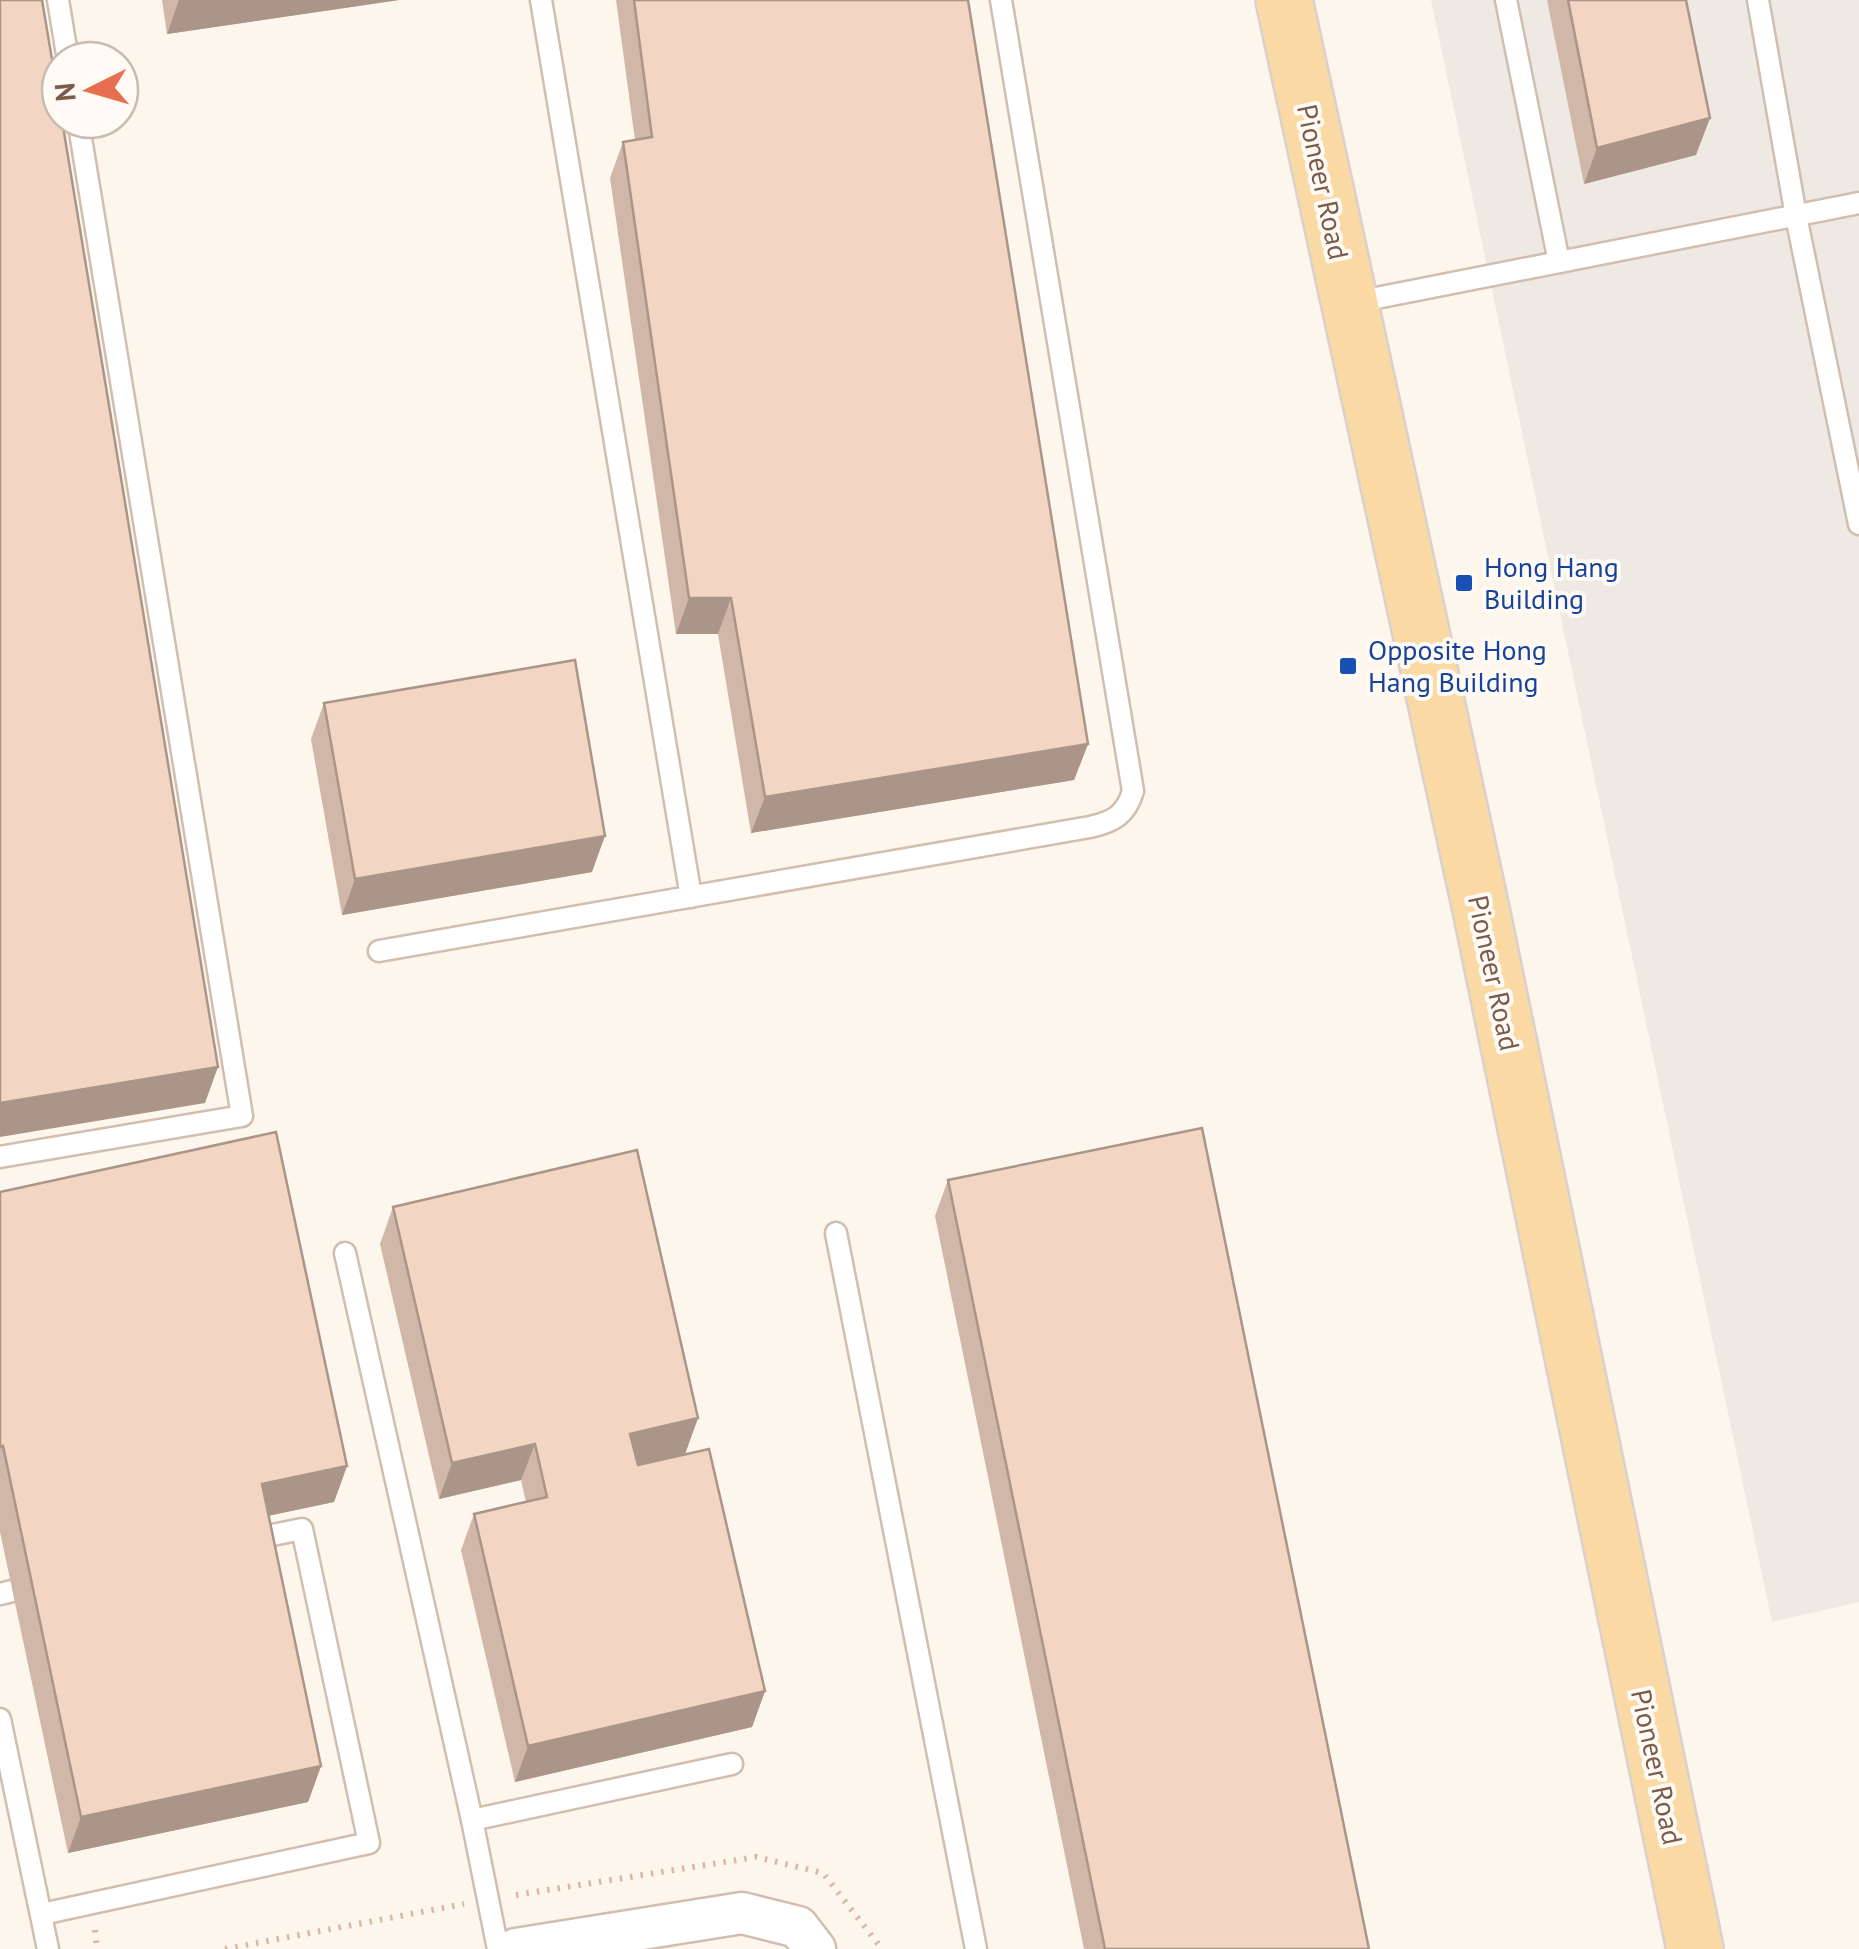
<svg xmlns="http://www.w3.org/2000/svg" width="1859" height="1949" viewBox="0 0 1859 1949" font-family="'PT Sans',sans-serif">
	<rect width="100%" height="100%" fill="#fdf6ec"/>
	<!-- industrial -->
	<path fill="#efe9e4" d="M1431,0H1859V1602L1772,1622Z"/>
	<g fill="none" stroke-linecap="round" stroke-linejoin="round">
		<defs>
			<g id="service">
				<path d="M58,0L68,60"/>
				<path d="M541,0L691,897"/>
				<path d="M1506,0L1559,262"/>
				<path d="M1758,0L1796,216L1859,524"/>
				<path d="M1351,303L1859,203"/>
				<path d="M379,951L1090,827C1113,822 1126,815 1133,791L1001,0"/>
				<path d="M0,1157L242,1116L78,120"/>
				<path d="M836,1233L976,1949"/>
				<path d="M345,1253L472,1820L498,1949"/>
				<path d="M0,1594L12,1591"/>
				<path d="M0,1719L48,1949"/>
				<path d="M472,1820L732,1764"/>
				<path d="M42,1914L369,1843L302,1529L253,1539"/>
			</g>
			<path id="minor" d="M516,1949L742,1913L798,1927L815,1949"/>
			<path id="primary" d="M1284,0L1482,914L1695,1949"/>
		</defs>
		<!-- service casing -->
		<use href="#service" stroke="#d1beb0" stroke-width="25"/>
		<!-- minor casing -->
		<use href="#minor" stroke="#d1beb0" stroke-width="45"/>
		<!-- primary casing -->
		<use href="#primary" stroke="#dad1cd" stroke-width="60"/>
		<!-- path -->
		<g stroke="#d9b8a5" stroke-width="6" stroke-dasharray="2.5 8" stroke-linecap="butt">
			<path d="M516,1895L756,1857L823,1873L882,1949"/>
			<path d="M95,1930L97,1949"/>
			<path d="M225,1949L464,1904"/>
		</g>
		<!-- service -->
		<use href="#service" stroke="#fff" stroke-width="20"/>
		<!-- minor -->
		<use href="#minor" stroke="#fff" stroke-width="40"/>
		<!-- primary -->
		<use href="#primary" stroke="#fbd9a5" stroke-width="55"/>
	</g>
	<!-- wall -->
	<g fill="#d1b7a8">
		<path d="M162,0H399L167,34Z"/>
		<path d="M616,0H968L1088,744L1074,780L751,833L718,634H676L610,178L623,142L635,140Z"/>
		<path d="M1547,0H1686L1696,155L1584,184Z"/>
		<path d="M324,703L592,872L342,915L311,739Z"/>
		<path d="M948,1180L1369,1949H1084L935,1216Z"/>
		<path d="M0,1192L347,1466L334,1502L268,1516L321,1766L308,1802L68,1853L0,1532Z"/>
		<path d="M393,1207L698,1418L685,1454L765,1691L752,1727L515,1782L461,1550L474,1514L526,1502L521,1480L439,1499L380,1244Z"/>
	</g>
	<!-- shaded-wall -->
	<g fill="#aa9588">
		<path d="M179,0H399L167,34Z"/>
		<path d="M1710,118L1696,155L1584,184L1597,148Z"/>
		<path d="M689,598H731L718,634H676Z"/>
		<path d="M1088,744L1074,780L751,833L765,797Z"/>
		<path d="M605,836L592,872L342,915L355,879Z"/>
		<path d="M218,1067L205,1103L0,1137V1103Z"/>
		<path d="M698,1418L685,1454L617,1470L630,1434Z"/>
		<path d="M535,1444L521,1480L439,1499L452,1463Z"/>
		<path d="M347,1466L334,1502L248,1520L262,1484Z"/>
		<path d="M765,1691L752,1727L515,1782L528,1746Z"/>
		<path d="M321,1766L308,1802L68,1853L81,1817Z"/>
	</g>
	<!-- building -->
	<g fill="#f3d5c3" stroke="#aa9588" stroke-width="2.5">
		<path d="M0,0H42L60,107V120H62L218,1067L0,1103Z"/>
		<path d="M634,0H968L1088,744L765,797L731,598H689L623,142L652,137Z"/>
		<path d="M1568,0H1686L1710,118L1597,148Z"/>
		<path d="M575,660L605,836L355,879L324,703Z"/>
		<path d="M1202,1128L1369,1949H1105L948,1180Z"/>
		<path d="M276,1132L347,1466L262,1484L321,1766L81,1817L3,1446L0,1447V1192Z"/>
		<path d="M637,1150L698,1418L630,1434L638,1465L709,1449L765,1691L528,1746L474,1514L547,1497L535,1444L452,1463L393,1207Z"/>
	</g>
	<!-- markers -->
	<g fill="#1a4fb4" stroke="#fffaf3" stroke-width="4">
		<rect x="1454" y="573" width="20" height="20" rx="5"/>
		<rect x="1338" y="656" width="20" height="20" rx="5"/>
	</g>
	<g text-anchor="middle" stroke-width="8" stroke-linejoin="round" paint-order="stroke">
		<!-- street labels -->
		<g font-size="28" fill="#7a5c4d" stroke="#fffaf3">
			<text transform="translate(1323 182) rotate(78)" y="10">Pioneer Road</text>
			<text transform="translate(1494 973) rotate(78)" y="10">Pioneer Road</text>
			<text transform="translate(1657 1767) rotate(78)" y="10">Pioneer Road</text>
		</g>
		<!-- transit labels -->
		<g font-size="28" fill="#164399" stroke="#fffaf3" text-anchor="start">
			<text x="1484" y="577">Hong Hang<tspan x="1484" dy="32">Building</tspan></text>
			<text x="1368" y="660">Opposite Hong<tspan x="1368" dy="32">Hang Building</tspan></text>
		</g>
	</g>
	<!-- north arrow -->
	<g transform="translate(90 90) rotate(265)"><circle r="48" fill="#fffaf3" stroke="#cabbb1" stroke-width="2.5"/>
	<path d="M0-8L18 38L0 25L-18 38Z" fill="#e76f51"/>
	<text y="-15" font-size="28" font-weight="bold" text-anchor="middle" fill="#7a5c4d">N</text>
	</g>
</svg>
